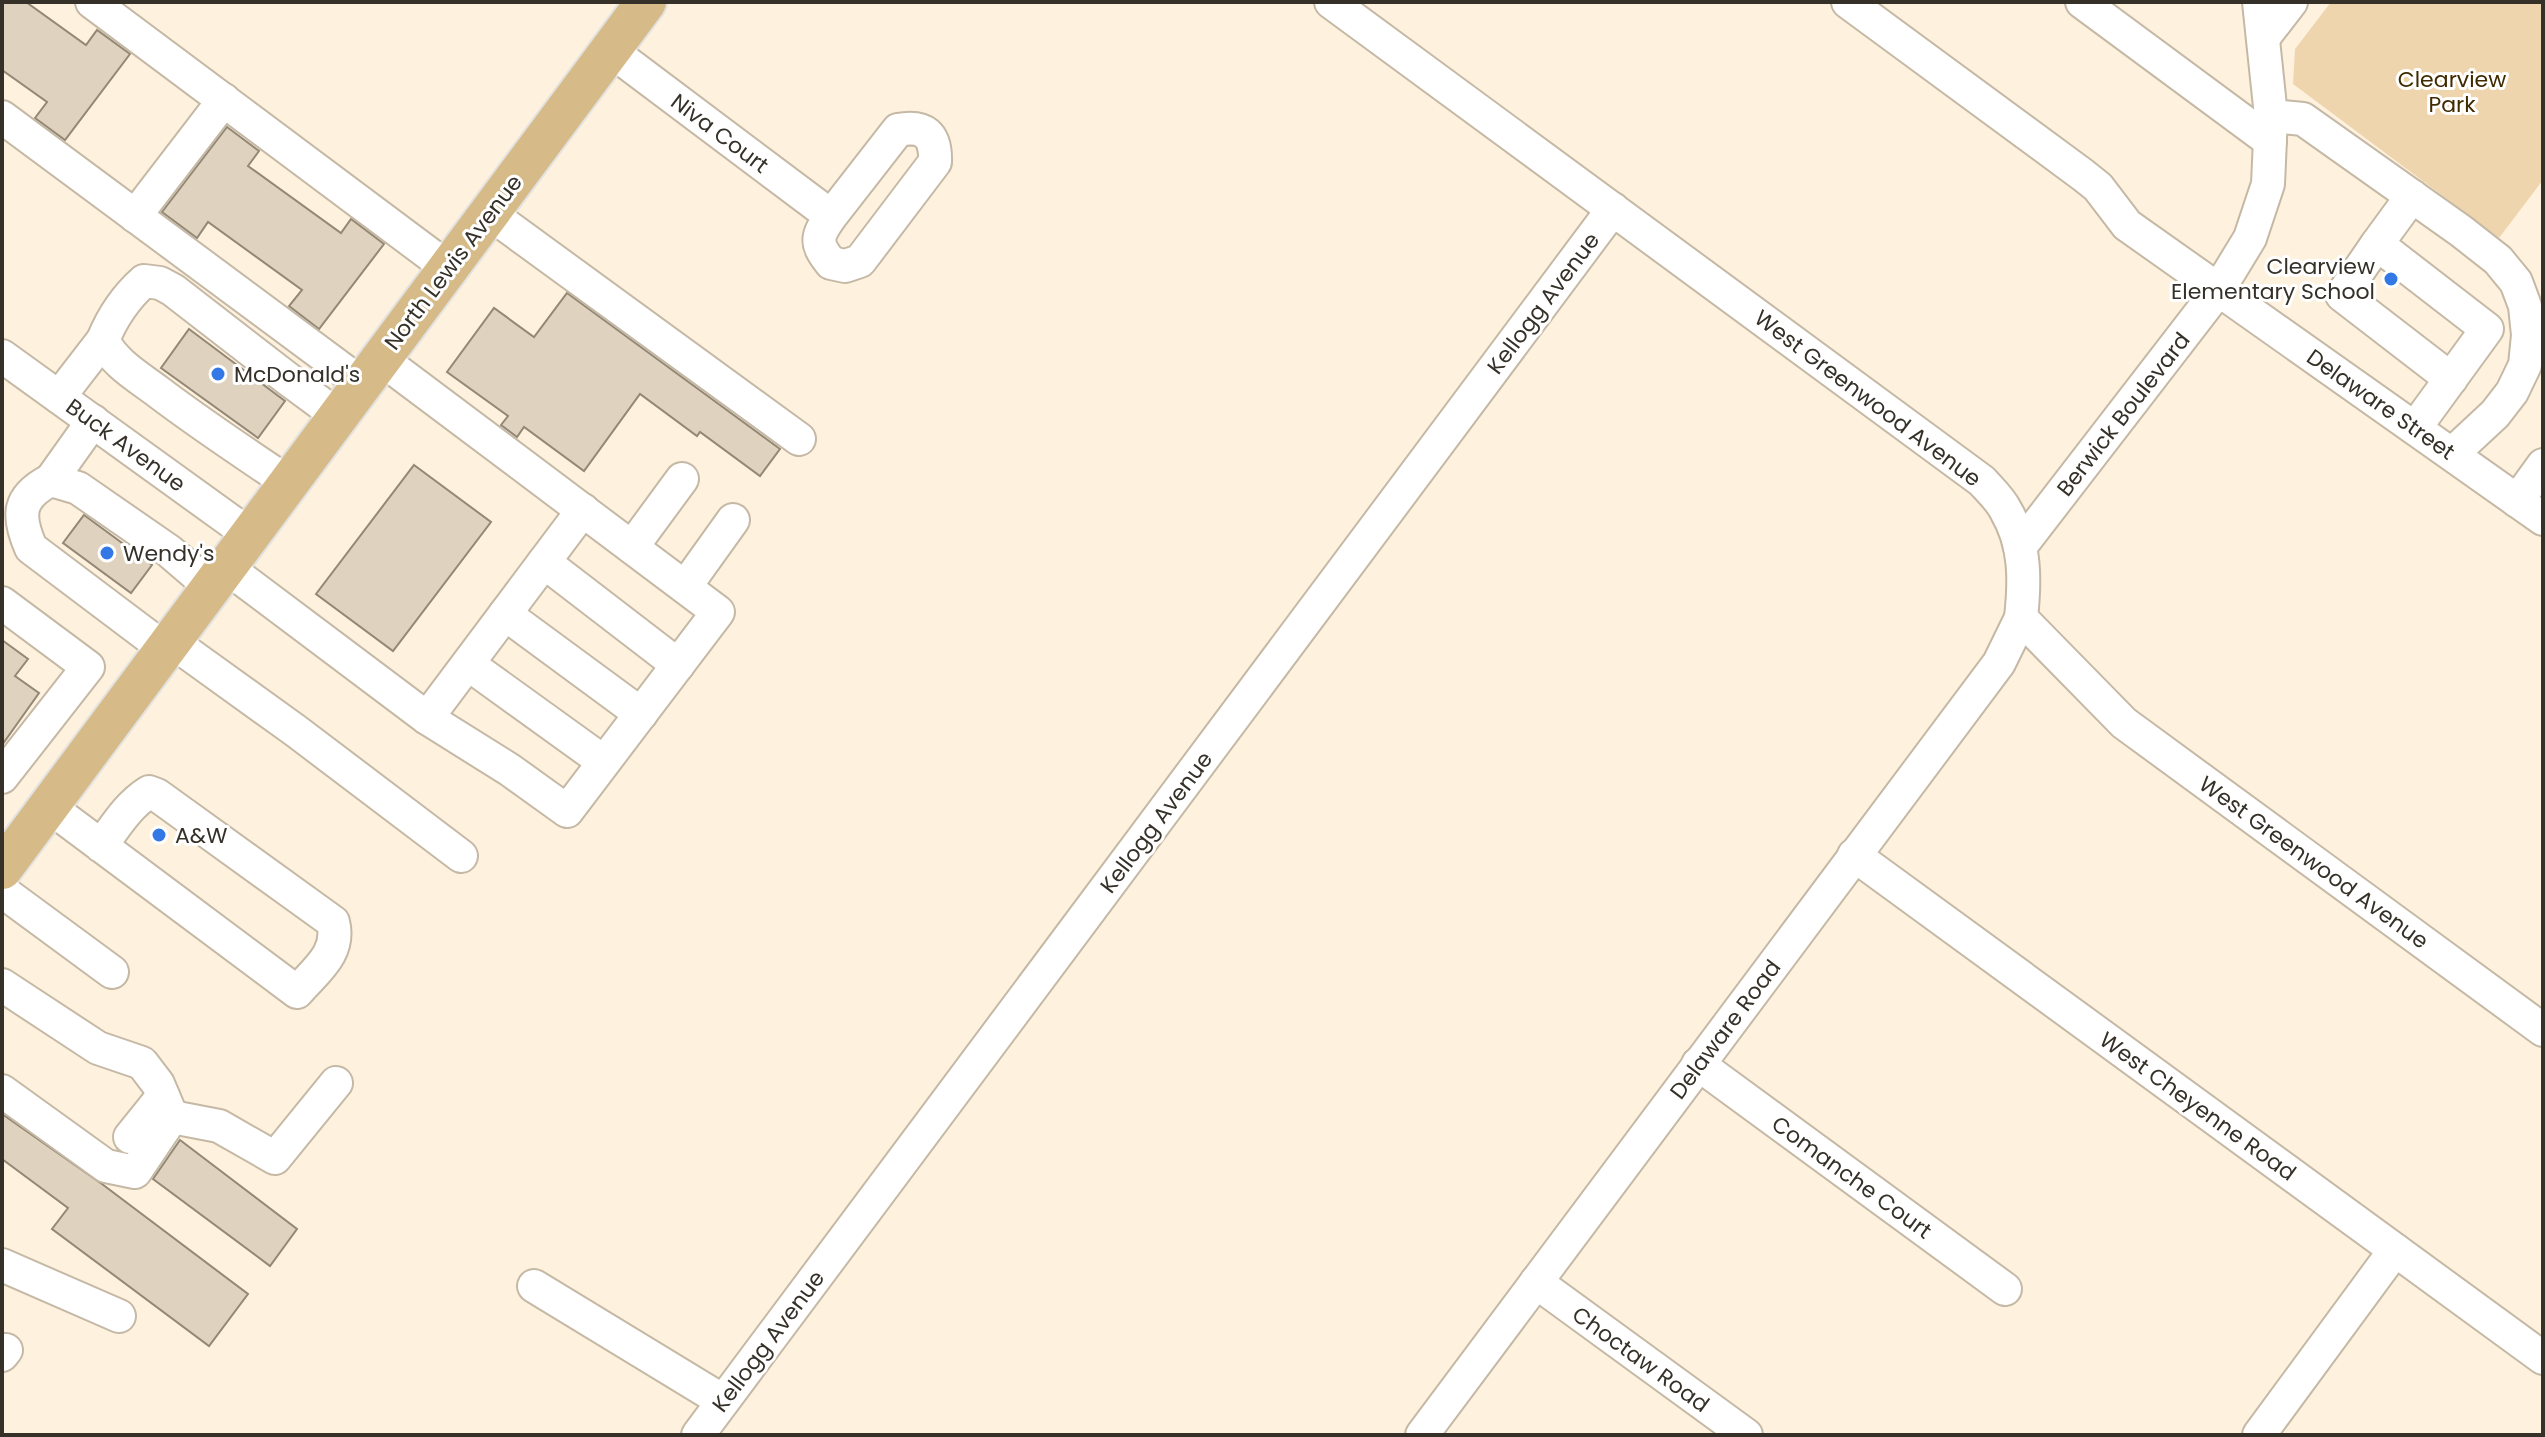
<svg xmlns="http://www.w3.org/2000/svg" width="2545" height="1437" viewBox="0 0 2545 1437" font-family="Poppins,sans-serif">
	<rect width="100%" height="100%" fill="#fef2de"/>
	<!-- green -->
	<path fill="#eed5ae" d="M2331,2H2543V180L2499,238L2293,84L2295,49Z"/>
	<!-- building -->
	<g fill="#dfd3bf" stroke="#938875" stroke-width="2">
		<path d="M2,2H26L86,45L97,30L130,54L65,140L35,118L47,102L2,70Z"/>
		<path d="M227,127L259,151L248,166L341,233L351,219L384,244L319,329L289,306L302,290L208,222L197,238L162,212Z"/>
		<path d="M567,293L780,449L760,476L700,432L697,436L640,394L584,471L524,427L517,437L501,425L508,416L447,372L494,308L534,337Z"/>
		<path d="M189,329L285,401L258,438L161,368Z"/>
		<path d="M414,465L491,522L393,651L316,594Z"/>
		<path d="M84,515L152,565L131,593L63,543Z"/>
		<path d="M2,640L28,659L15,676L39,693L2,745Z"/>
		<path d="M2,1114L102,1184L248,1294L209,1346L52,1229L68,1208L2,1159Z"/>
		<path d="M180,1140L297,1229L270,1266L153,1179Z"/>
	</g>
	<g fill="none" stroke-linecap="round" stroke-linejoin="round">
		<defs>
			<g id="minor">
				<path d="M92,2L448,268"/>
				<path d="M1331,2L1982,481C1990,490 2001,500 2006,511C2026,545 2025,581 2021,618L2124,723L2543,1030"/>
				<path d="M1848,2L2083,175L2098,187L2127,225L2543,519"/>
				<path d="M2082,2L2270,141"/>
				<path d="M2264,37L2291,2"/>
				<path d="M610,50L831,216L898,130C924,125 936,134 935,162L860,261L845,266L831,263C815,243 816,237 831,216"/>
				<path d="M2271,116L2303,119L2461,231L2498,260L2516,282L2525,306L2528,335L2525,365L2512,392L2495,414L2452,454"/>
				<path d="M2,117L362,384"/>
				<path d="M2412,196L2377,244L2487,329L2415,428"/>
				<path d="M489,213L799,439"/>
				<path d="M135,216L224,100"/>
				<path d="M2377,244L2342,295L2451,379"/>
				<path d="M2,356L250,535"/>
				<path d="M59,397L103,340"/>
				<path d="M51,480L93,421"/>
				<path d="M289,483C244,453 199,423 157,391C137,376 114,363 103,340C112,318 126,297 144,281L160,283L173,290L288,379L338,416"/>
				<path d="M2517,501L2543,465"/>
				<path d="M632,547L682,479"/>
				<path d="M2020,547L2219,289L2250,238L2268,184L2271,116L2259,2"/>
				<path d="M544,562L678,665"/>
				<path d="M226,567L427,718L510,770L567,811L718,612L381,359"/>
				<path d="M685,587L733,520"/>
				<path d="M2,603L88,667L2,777"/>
				<path d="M505,614L641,714"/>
				<path d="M171,641L296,731L461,856"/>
				<path d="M165,649L31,548C17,516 17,497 51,480L78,488L169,551L211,587"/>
				<path d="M468,664L604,762"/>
				<path d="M427,718L583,510"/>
				<path d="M48,806L297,992C316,970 341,953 333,922L157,795L149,792C128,805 115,827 101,846"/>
				<path d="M1854,855L2543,1358"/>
				<path d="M2,891L112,972"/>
				<path d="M2,985L98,1048L142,1063L158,1084L172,1117L135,1172L106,1166L2,1091"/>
				<path d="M1698,1064L2005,1289"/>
				<path d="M172,1117L219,1126L275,1158L336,1083"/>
				<path d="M130,1137L163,1096"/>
				<path d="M2,1265L119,1316"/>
				<path d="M1536,1282L1746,1435"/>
				<path d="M534,1286L723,1401"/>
				<path d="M2,1355L6,1350"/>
				<path d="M698,1435L1613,209"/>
				<path d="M1422,1435L1999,663L2021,618"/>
				<path d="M2259,1435L2395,1250"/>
			</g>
			<path id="major" d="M2,869L646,2"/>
		</defs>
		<!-- minor casing -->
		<use href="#minor" stroke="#c5b9a6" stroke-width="36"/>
		<!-- major casing -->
		<use href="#major" stroke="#e3e2e1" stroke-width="44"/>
		<!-- minor -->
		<use href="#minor" stroke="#fff" stroke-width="32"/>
		<!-- major -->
		<use href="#major" stroke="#d6bb88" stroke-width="40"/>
	</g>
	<!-- markers -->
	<g fill="#3478e6" stroke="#fff" stroke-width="3">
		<circle cx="2391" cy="279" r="8"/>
		<circle cx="218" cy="374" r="8"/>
		<circle cx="107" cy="553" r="8"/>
		<circle cx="159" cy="835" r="8"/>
	</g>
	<g text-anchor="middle" stroke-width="6" stroke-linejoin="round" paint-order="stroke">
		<!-- park labels -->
		<g font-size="22" fill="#402a00" stroke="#fff">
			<text x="2452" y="87">Clearview<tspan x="2452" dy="25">Park</tspan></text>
		</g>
		<!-- street labels -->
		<g font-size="22" fill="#353129" stroke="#fff">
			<text transform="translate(720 133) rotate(37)" y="8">Niva Court</text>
			<text transform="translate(453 262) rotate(-53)" y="8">North Lewis Avenue</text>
			<text transform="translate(1543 303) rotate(-53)" y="8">Kellogg Avenue</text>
			<text transform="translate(1868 398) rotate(37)" y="8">West Greenwood Avenue</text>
			<text transform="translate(2381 404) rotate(35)" y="8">Delaware Street</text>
			<text transform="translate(2123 414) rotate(-52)" y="8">Berwick Boulevard</text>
			<text transform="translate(126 445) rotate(36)" y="8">Buck Avenue</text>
			<text transform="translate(1156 822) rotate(-53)" y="8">Kellogg Avenue</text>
			<text transform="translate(2314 862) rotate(36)" y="8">West Greenwood Avenue</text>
			<text transform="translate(1725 1029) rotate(-53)" y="8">Delaware Road</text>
			<text transform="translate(2198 1106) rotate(36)" y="8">West Cheyenne Road</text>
			<text transform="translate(1852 1177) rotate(36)" y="8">Comanche Court</text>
			<text transform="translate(768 1341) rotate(-53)" y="8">Kellogg Avenue</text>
			<text transform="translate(1641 1359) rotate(36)" y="8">Choctaw Road</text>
		</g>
		<!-- poi labels -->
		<g font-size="22" fill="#353129" stroke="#fff" text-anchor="start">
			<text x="2375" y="274" text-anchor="end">Clearview<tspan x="2375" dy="25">Elementary School</tspan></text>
			<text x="234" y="382">McDonald's</text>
			<text x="123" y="561">Wendy's</text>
			<text x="175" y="843">A&amp;W</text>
		</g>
	</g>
	<!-- border -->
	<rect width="2545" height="1437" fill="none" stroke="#353129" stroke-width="8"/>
</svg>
